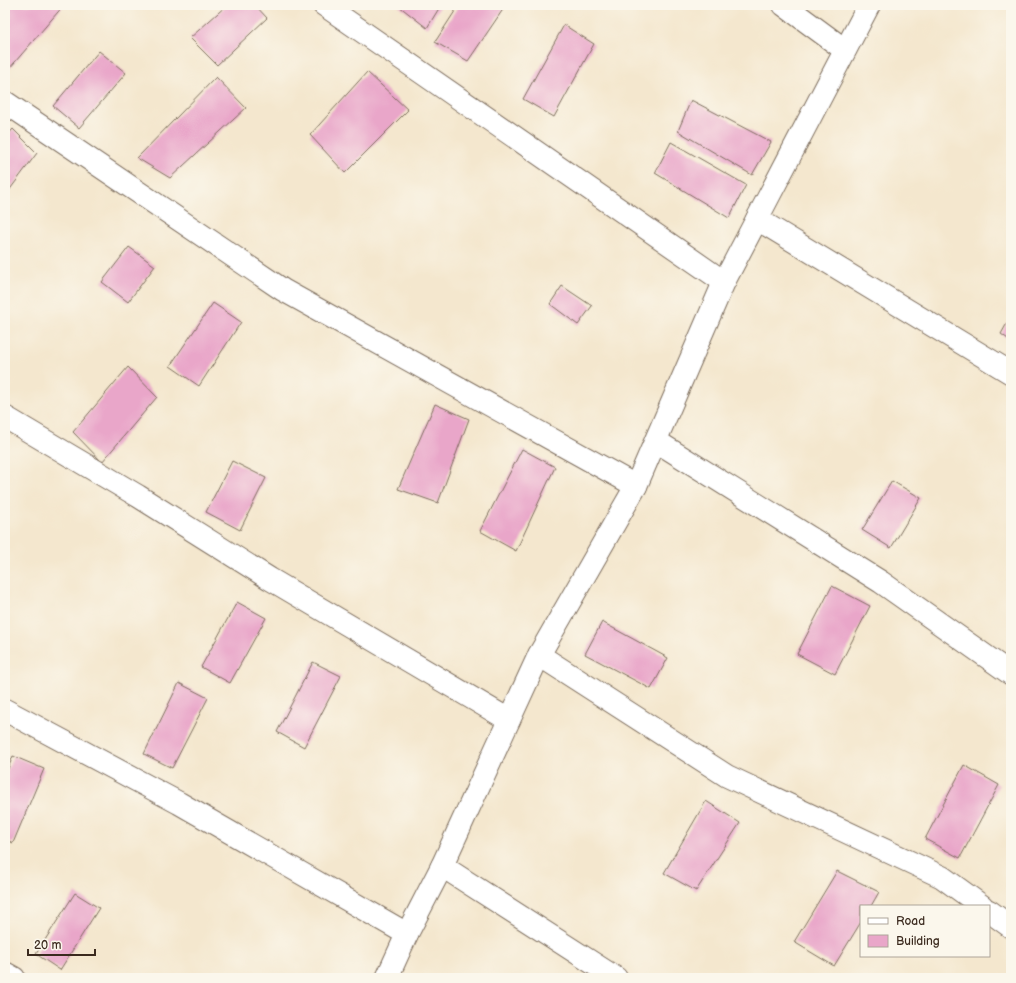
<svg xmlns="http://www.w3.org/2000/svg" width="1016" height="983" viewBox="0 0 1016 983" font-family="'Balsamiq Sans',sans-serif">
	<rect width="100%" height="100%" fill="#fbf7ec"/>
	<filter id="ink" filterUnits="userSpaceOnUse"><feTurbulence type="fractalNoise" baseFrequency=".025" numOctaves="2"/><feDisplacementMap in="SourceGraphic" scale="8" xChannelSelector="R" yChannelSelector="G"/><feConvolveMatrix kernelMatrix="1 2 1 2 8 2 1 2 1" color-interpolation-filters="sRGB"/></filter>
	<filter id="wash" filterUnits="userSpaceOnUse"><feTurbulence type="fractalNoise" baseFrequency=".012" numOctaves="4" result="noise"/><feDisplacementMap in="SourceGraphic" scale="16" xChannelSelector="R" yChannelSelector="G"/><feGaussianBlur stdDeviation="0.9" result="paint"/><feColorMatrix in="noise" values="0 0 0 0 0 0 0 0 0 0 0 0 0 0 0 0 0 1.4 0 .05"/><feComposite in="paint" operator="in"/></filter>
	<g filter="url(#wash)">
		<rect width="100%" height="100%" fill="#f4e7ce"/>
		<g id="blocks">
			<!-- building -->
			<g fill="#e9a6c9">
				<path d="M10,5H64L9,69L5,66V11Z"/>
				<path d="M227,5H255L267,18L217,65L190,38Z"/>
				<path d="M400,5H441L427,28L399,6Z"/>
				<path d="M459,5H506L468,61L435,42Z"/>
				<path d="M564,25L594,44L554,117L523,99Z"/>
				<path d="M99,51L126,73L79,128L53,106Z"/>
				<path d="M367,72L408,110L345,173L310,135Z"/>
				<path d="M216,77L246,108L170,178L137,158Z"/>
				<path d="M691,100L771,142L752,175L678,131Z"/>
				<path d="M13,129L37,153L5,196V138Z"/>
				<path d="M671,142L746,185L729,218L655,173Z"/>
				<path d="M129,247L155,266L128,302L102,282Z"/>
				<path d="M562,286L592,306L578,325L550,304Z"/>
				<path d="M213,303L241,322L199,386L170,366Z"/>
				<path d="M1011,316V341L1001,334Z"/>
				<path d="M128,367L157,397L102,462L73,432Z"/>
				<path d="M435,404L469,419L438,503L398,489Z"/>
				<path d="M522,449L555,467L516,551L480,531Z"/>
				<path d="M232,461L266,478L240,530L206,512Z"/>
				<path d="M892,481L921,498L891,548L862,530Z"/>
				<path d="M832,586L870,606L835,674L797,654Z"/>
				<path d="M237,602L266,618L230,683L201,667Z"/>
				<path d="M602,622L668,658L651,689L585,654Z"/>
				<path d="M313,662L341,676L304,747L277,732Z"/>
				<path d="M179,683L208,698L172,768L144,754Z"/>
				<path d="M13,756L44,769L13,843L5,839V776Z"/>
				<path d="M964,765L999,785L960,858L925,839Z"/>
				<path d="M706,801L740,823L696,891L664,873Z"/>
				<path d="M837,871L879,892L871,906H861V922L834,966L794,942Z"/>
				<path d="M75,893L99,908L60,970L36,954Z"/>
			</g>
		</g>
	</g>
	<g filter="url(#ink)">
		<use href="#blocks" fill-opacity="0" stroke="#7c6c5c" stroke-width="1"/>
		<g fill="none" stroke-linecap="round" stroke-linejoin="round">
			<defs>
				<g id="minor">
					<path d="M324,5L724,282"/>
					<path d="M784,5L845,50"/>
					<path d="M5,102L283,290L636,486"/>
					<path d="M757,219L1011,373"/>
					<path d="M5,417L138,496L270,579L509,720"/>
					<path d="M656,441L881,582L1011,674"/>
					<path d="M539,655L727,776L942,877L982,906"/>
					<path d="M5,710L179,803L407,934"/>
					<path d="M442,866L616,978"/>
					<path d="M989,911L1011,927"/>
					<path d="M5,973L14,978"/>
					<path d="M387,978L407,934L442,866L539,655L636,486L724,282L869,5"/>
				</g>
			</defs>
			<!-- minor casing -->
			<use href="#minor" stroke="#7c6c5c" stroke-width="24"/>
			<!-- minor -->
			<use href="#minor" stroke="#fff" stroke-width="22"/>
		</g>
	</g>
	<!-- margin -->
	<rect width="1016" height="983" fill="none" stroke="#fbf7ec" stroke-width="20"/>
	<!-- legend -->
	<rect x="860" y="905" width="130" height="52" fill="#fbf7ec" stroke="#aea59a"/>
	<rect x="868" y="918" width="20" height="6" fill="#ffffff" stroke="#aea59a"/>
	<text x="896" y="925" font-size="12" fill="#3b2a1e">Road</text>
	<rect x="868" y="935" width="20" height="12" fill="#e9a6c9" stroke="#aea59a"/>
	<text x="896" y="945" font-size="12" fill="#3b2a1e">Building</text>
	<!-- scale -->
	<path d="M28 949v6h67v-6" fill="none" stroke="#3b2a1e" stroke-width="2"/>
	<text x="34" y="949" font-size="12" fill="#3b2a1e" stroke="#fbf7ec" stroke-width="3" paint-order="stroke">20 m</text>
</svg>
